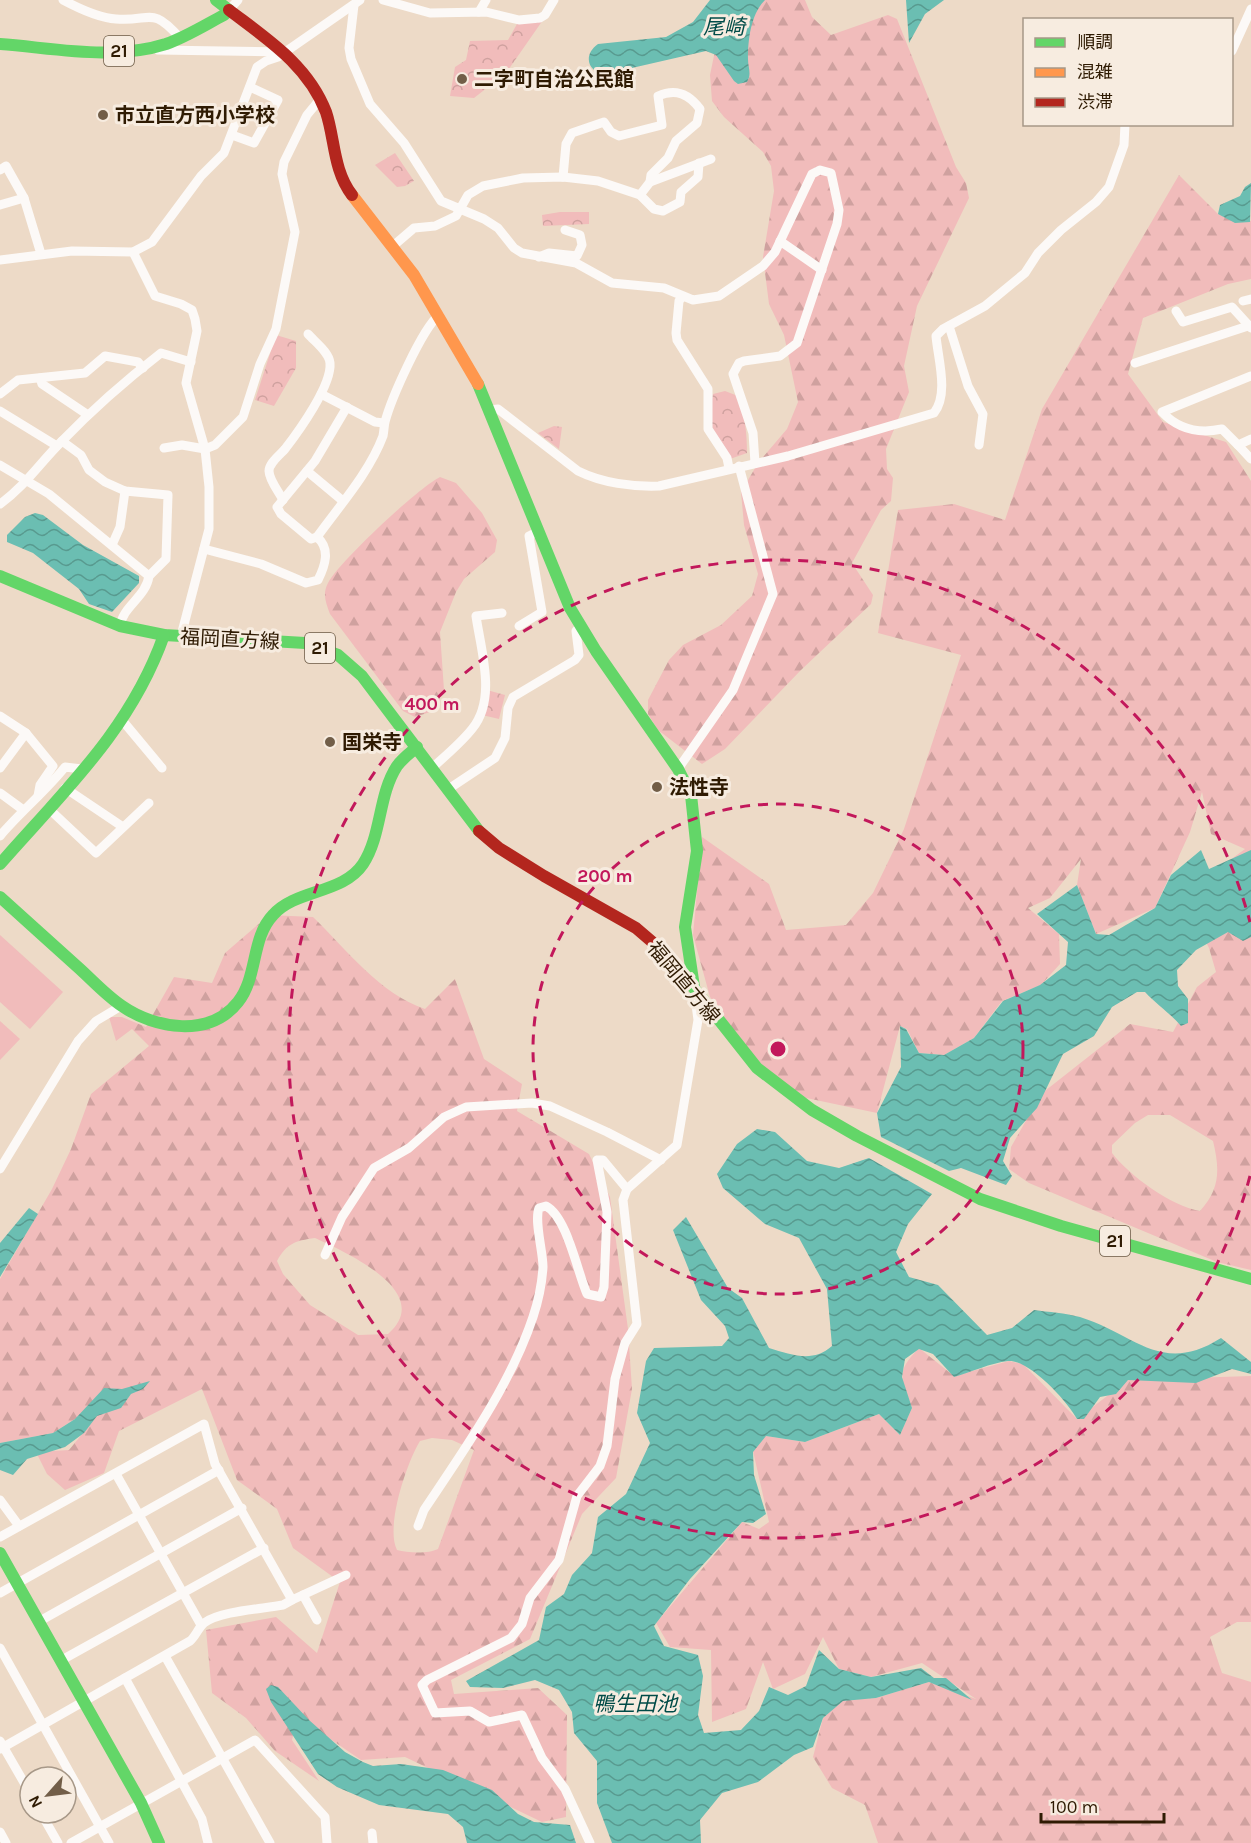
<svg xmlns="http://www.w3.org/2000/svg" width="1251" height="1843" viewBox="0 0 1251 1843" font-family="Karla,'Noto Sans JP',sans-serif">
	<defs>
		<pattern id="forest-firs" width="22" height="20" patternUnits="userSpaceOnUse" patternTransform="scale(1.5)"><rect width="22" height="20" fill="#f1bcbb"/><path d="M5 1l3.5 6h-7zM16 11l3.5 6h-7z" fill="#cfa19f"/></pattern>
		<pattern id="park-crowns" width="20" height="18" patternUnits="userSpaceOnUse" patternTransform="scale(1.5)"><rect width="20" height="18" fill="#f1bcbb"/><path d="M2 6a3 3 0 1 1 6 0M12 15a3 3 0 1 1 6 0" fill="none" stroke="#cfa19f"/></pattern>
		<pattern id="water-waves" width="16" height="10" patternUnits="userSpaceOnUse" patternTransform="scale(1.5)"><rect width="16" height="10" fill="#6bbeb2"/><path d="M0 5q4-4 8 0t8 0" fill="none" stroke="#589a8f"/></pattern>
	</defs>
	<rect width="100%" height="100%" fill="#eddac7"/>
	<!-- forest -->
	<g fill="url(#forest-firs)" fill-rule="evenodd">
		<path d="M734,0H805L812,17L831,35L888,15L897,19L956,167L966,183L969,198L917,306L904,366L909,392L886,449L887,469L893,478L891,501L881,510L852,563L873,595L871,604L801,670L725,749L702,764L658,730L648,714V700L669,660L683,645L721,625L752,596L758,574L744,525L741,492L758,463L787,429L798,402L784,335L769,304L763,257L774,191L771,166L763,152L724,117L712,101L710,75L717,41Z"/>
		<path d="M1179,175L1218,214L1251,221V279L1228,284L1143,318L1128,374L1163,422L1226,442L1251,481V1270L1217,1262L1029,1183L1009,1169L1011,1147L1041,1094L1130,1024L1173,1032L1197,987L1216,972L1209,948L1195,920L1199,883L1245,849L1211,834L1202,792L1190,832L1155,908L1096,934L1077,885L1081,859L1050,898L1028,908L1059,934L1060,964L1041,985L1002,1001L974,1038L944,1055L919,1053L907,1029L900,1026L877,1113L797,1096L751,1055L710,997L693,935L702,837L769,884L786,930L846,925L873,893L904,829L961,655L878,633L898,510L954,504L1005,520L1042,409ZM1148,1115H1170L1213,1141C1220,1170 1220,1189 1200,1211C1171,1206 1130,1176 1112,1153V1145L1135,1123Z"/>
		<path d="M440,477L456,483L482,513L497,540L495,552L464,579L456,592L440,632L444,690L433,711L415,717L403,711L330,614C326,603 322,594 328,583C339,562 418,488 440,477Z"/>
		<path d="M269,915L313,917C347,950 380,994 425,1009L455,979L484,1059L522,1084L517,1111L589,1154L610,1197L628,1329L632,1389L616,1478L582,1514L530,1639L451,1680L454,1694L538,1688L567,1715L566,1817L542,1822L405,1757L361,1760L298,1717L292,1740L319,1781L275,1751L246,1718L212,1693L206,1630L276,1617L317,1653L340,1582L293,1548L277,1509L237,1480L202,1389L119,1431L104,1473L65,1490L47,1474L36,1452L69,1450L97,1416L75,1419L53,1433L0,1443V1279L52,1189L71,1149L91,1094L149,1046L132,1029L116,1041L109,1017H122L146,1027L174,977L212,983L225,953ZM315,1238C345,1252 436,1292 388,1334L358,1335L310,1305L283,1274L277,1261C287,1243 295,1241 315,1238ZM432,1438L452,1440L474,1450L438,1549C428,1554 408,1553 397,1550C385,1527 407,1462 420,1441Z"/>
		<path d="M919,1348L954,1376L1009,1361L1023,1364L1077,1419L1128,1380L1251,1376V1622H1237L1210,1637L1222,1673L1251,1682V1843H878L865,1805L832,1788L813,1757L823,1718L843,1700L876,1698L929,1682L976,1699L922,1663L871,1677L839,1669L823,1637L805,1674L773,1689L763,1662L746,1709L712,1722L711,1650L670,1647L656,1623L742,1522L759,1529L769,1522L753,1451L766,1436L805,1442L879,1414L900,1435L912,1408C901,1377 895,1373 919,1348Z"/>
	</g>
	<!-- park -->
	<g fill="url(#park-crowns)">
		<path d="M543,20L506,73L474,98L450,96L455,67L466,60L470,41L508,40L517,24Z"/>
		<path d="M395,153L414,181L405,186L397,187L375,165Z"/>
		<path d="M560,212H589V224L543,226L542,215Z"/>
		<path d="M276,335L296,341V368L274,406L255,400Z"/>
		<path d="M725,391L738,396C745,414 747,434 747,453L730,459C725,448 714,437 711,429C707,419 711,404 713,394Z"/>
		<path d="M554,426L562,427L559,449L538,433Z"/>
		<path d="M487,690L505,695L499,719L482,715Z"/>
	</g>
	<!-- garden -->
	<g fill="#f1bcbb">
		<path d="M0,935L63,992L30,1029L0,1002Z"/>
		<path d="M0,1021L20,1039L0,1060Z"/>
	</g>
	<!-- water -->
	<g fill="url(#water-waves)">
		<path d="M710,0H765C751,14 748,39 748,59C748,68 752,74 747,82L738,84L734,81L716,55L706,51L610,73C589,76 581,56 598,44L666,37L693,22Z"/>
		<path d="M906,0H944L925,14L909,43Z"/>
		<path d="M1251,183L1250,222L1235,223L1218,214L1220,205L1240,196L1245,187Z"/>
		<path d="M35,513L43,515L83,545L139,576V583L112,612L89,604L79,589L33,553L7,542V535L25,517Z"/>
		<path d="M1201,850L1209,869L1251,850V937L1243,941L1228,932L1196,950L1177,970L1178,986L1188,999V1023L1181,1026C1170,1013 1157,1005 1145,992H1137L1112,1007L1094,1036L1063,1054L1037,1108L1010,1138L1003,1161L1012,1176L1006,1185L961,1168L949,1171L881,1137L877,1113L901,1067L900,1026L906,1029L919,1053L944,1055L974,1038L1003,1001L1040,985L1066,965L1068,942L1037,914L1077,885L1096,934L1109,935L1155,908L1171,875Z"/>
		<path d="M757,1129L775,1132L807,1161L839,1168L869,1158L932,1194L908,1224L896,1252L909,1277L938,1285L987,1335L1012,1328L1034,1310C1049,1312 1065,1313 1080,1317C1135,1334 1161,1376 1221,1338L1251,1362V1374L1232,1369L1196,1383L1128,1380L1116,1394L1100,1397L1084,1419H1077C1068,1402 1029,1359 1008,1361C991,1363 971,1372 954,1377L933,1354L919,1349L905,1359L902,1377L912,1408L900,1435L879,1414L805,1442L766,1436L753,1452L754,1475L766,1514L753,1523L742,1522L690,1579L654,1626L664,1646L698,1655L703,1676L698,1715L704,1733L741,1730L759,1711L769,1687L788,1695L806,1686L819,1650L839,1669L871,1677L921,1668L934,1678H946L972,1700L929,1682L876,1698L843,1701L823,1718L813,1747L794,1755L758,1782L722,1793L700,1820L701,1843H612L597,1803V1761L574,1733L572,1712L559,1690L535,1680L503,1688L470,1687L466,1681L539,1640L546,1607L564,1594L572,1575L592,1553L598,1517L626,1494L650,1443L637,1413L646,1361L654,1348L722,1346L729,1338L725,1326L701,1300L673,1230L686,1217L728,1288L742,1298L769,1348C792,1355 813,1363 832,1346L827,1289L799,1238L765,1224L723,1188L717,1174L737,1144Z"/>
		<path d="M29,1208L38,1214L0,1277V1243Z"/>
		<path d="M150,1381L143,1389L131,1394L121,1408L97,1416L84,1433L65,1447L27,1459L13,1475L0,1470V1443L53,1433L75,1419L104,1388L122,1389Z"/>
		<path d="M271,1685L278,1687L309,1720L345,1752L363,1762L373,1766L401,1764L443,1770L492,1790L518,1814L534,1822L570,1825L576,1843H467L463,1827L448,1814L379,1805L337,1787L318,1774L271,1702L266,1689Z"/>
	</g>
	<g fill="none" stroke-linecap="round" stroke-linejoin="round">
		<!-- street -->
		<g stroke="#fcf9f7" stroke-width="9">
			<path d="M63,0C78,8 99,18 116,19C151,22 151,5 180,38"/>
			<path d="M383,0L430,13L486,12L519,20L540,18L545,15L554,0"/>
			<path d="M354,5L349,48L351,59L370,104L404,143L441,201L484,219L498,228L514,248L522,253L576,263L612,283L664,288L693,300L719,296L763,266L775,252L812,174L820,170L831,173L839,210L837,224L797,343L780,356L744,361L739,363L733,374L753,433L755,463"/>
			<path d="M229,10L238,0"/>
			<path d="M479,12L486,0"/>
			<path d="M158,50L285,52"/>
			<path d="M1232,51L1251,9"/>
			<path d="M232,135L254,143L278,100L250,87"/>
			<path d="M0,170L6,166L24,198L41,254"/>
			<path d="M563,177L566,144L572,133L604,122L611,132L619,136L662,125L658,96C676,88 689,94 700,109L697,123L676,141L668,158L651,175L650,182L640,195"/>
			<path d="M650,182L711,159"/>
			<path d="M0,205L24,198"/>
			<path d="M780,241L822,270"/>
			<path d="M393,246L414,228L435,226L456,216L468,195L483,186L523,178L563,177L598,181L640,195L654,209L663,211L680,202L681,192L698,177L699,163"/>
			<path d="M133,252L155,296L181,304L192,310L195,319L197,331L186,383L205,449L209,487V529L181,636"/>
			<path d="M539,257L549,253L577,256L582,245L580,235L565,230"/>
			<path d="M0,260L72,251L133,252L152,242L201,176L224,153L257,67L266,61L278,57L360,0"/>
			<path d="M682,297L679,301L676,333L677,340L708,389V429L727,458L729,468"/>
			<path d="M1243,301L1251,299"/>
			<path d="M1176,311L1183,322L1232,307L1251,328"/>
			<path d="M949,326L968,386L983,414L979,445"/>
			<path d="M1135,363L1248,326"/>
			<path d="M1251,376L1162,412C1178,429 1199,434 1222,429L1238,445L1251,439"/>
			<path d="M40,378L42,384L88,415"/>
			<path d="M0,394L18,380L85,373L105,356L138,362L143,368"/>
			<path d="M321,394L375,422L384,423"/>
			<path d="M490,410L498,409L578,471C602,483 633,487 659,486L788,456L934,413C949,394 938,359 936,336L943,329L985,306L1025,273L1038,253L1061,230L1096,202L1109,187L1124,145L1125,124"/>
			<path d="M0,411L57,446"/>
			<path d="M62,441L81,455L89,470L105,482L125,491L168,495L166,559L149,576"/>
			<path d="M1238,445L1251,459"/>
			<path d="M164,448L182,445L205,449L215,445L243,417L260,364L276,329L295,232L282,174L284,162L307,115L321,98"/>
			<path d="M0,465L49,494L149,576C146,597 123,606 120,626"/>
			<path d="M307,471L343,501"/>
			<path d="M283,500C279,492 269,480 269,471C269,463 280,455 285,449C299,431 332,385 330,363C329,352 315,342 308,334"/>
			<path d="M0,504C25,486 40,463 61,442C92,410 126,380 161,353L191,362"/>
			<path d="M317,537L311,539L281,514L277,507L315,461L347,407"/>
			<path d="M112,545L120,527L125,491"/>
			<path d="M204,549L261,564L306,583L318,580C325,566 331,549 317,537C340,505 369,473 383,436C384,431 384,426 385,422C391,399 422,329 439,315"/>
			<path d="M519,626L542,612L529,536L539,531"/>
			<path d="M0,716L26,733L53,766L40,785L38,796"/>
			<path d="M122,720L162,768"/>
			<path d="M0,768L26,733"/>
			<path d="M432,768C445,756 460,744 472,729C497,699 481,651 476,616L502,613"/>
			<path d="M678,769L733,690L773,594L739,466"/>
			<path d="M65,788L123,827"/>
			<path d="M447,790L495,758L505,738L508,708L513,697L575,660L579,655L576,631L580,627"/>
			<path d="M0,793L22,809"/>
			<path d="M48,808L96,853L149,803"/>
			<path d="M0,836C20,812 45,792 65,767L82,769"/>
			<path d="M0,1169L78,1041L96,1021L121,1006"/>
			<path d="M325,1255L342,1217L374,1168L409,1148L444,1117L466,1107L532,1103L550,1106L607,1132L661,1160"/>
			<path d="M116,1474L201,1625"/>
			<path d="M0,1500L19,1526"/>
			<path d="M418,1526L424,1510C464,1450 510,1386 533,1317C538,1302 542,1283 543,1267C543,1251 534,1221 539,1208L546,1206C567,1217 577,1271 587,1294L601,1297L604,1287L607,1212L597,1160H603L627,1189"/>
			<path d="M0,1537L204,1424L215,1464L292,1600L283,1605C262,1609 220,1611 204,1623C198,1628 196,1636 190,1641L0,1749"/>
			<path d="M0,1593L219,1470"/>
			<path d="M303,1595L317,1620"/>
			<path d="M292,1600L346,1575"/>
			<path d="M38,1622L242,1508"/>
			<path d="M0,1648L109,1843"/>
			<path d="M165,1656L270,1843"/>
			<path d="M60,1661L264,1548"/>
			<path d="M125,1678L202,1819L208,1843"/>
			<path d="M0,1741L30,1793"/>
			<path d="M41,1813L58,1843"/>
			<path d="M0,1832L6,1843"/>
			<path d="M372,1833L373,1843"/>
			<path d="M71,1843L255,1740L325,1817L327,1843"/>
			<path d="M590,1843L565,1789L542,1758L522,1715L489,1722L470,1711L435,1713L422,1685L427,1680L511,1638L522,1624L530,1598L559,1560L577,1496L600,1466L607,1446L615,1379L625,1343L637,1324L623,1200L627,1189L677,1145L698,1020L694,989"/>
		</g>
		<!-- fast -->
		<g stroke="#63d668" stroke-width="12">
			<path d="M0,44C54,48 113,61 166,44C186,37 205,25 224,15L229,10L216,0"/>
			<path d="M478,384L570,608L596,651L678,769L691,795L697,851L685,927L694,987"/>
			<path d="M0,576L120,626L164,635L305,643L338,655L362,676L479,831"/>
			<path d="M0,864C64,791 131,729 164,635"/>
			<path d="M0,897C27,921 54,946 81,970C94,982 107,996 122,1006C155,1029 210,1038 238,1002C258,977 251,938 273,915C296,889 343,894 363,864C382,835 378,795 397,766C403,758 410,753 417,747"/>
			<path d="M689,982L757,1068L812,1110L857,1136L980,1199L1061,1226L1251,1279"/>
			<path d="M0,1553L141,1803L159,1843"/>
		</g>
		<!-- slow -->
		<path stroke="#ff974d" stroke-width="12" d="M352,195L414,275L478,384"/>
		<!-- jam -->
		<g stroke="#b3261e" stroke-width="12">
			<path d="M229,10C267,39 308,65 326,112C335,139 333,170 352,195"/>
			<path d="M479,831L499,848L544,876L636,928L657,946L689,982"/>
		</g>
	</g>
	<!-- distance rings -->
	<g fill="none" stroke="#c2185b" stroke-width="3" stroke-dasharray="10 8">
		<circle cx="778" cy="1049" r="245"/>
		<path d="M1250 1176A489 489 0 1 1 1250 922"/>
	</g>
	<!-- markers -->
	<g fill="#725e48" stroke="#f7ece0" stroke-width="2">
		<circle cx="462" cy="79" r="6"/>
		<circle cx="103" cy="115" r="6"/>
		<circle cx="330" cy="742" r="6"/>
		<circle cx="657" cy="787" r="6"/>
	</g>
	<g text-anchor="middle" stroke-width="6" stroke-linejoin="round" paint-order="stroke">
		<!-- shield labels -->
		<g fill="#f7ece0" stroke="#6b5a45" stroke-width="1.5">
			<rect x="104" y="36" width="30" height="30" rx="4.5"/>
			<rect x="305" y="633" width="30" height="30" rx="4.5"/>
			<rect x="1100" y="1226" width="30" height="30" rx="4.5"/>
		</g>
		<g font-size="18" font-weight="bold" fill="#2f1b03">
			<text x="119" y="57">21</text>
			<text x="320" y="654">21</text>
			<text x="1115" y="1247">21</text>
		</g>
		<!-- poi labels -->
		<g font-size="20" font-weight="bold" fill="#2f1b03" stroke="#f7ece0" text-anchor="start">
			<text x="474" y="86">二字町自治公民館</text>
			<text x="115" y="122">市立直方西小学校</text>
			<text x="342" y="749">国栄寺</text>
			<text x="669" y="794">法性寺</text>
		</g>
		<!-- street labels -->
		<g font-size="20" fill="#2f1b03" stroke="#f7ece0">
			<text transform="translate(230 639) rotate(3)" y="7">福岡直方線</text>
			<text transform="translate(684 982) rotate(50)" y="7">福岡直方線</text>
		</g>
		<!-- water labels -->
		<g font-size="21" font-style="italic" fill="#004b47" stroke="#f7ece0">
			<text x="724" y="34">尾崎</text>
			<text x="635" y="1711">鴨生田池</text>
		</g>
	</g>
	<circle cx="778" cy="1049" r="9" fill="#c2185b" stroke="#f7ece0" stroke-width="3"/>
	<g font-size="18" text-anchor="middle" font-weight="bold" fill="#c2185b" stroke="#f7ece0" stroke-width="6" stroke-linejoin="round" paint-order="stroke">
		<text x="432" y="710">400 m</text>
		<text x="605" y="882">200 m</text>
	</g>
	<!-- legend -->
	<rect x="1023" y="18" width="210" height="108" fill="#f7ece0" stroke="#a79888" stroke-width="1.5"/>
	<rect x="1035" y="38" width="30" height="9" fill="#63d668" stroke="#a79888" stroke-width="1.5"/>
	<text x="1077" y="48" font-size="18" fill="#2f1b03">順調</text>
	<rect x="1035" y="68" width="30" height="9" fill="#ff974d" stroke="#a79888" stroke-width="1.5"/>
	<text x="1077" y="78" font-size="18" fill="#2f1b03">混雑</text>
	<rect x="1035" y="98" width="30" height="9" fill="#b3261e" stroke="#a79888" stroke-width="1.5"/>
	<text x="1077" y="108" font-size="18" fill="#2f1b03">渋滞</text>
	<!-- north arrow -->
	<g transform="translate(48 1795) rotate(242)"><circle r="28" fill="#f7ece0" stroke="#a79888" stroke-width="1.5"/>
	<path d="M0-4.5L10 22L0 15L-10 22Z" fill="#725e48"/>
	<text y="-9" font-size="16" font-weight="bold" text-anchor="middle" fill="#2f1b03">N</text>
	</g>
	<!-- scale -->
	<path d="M1041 1813v9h123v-9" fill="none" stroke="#2f1b03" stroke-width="3"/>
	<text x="1050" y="1813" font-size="18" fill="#2f1b03" stroke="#f7ece0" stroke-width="4.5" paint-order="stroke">100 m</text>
</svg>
